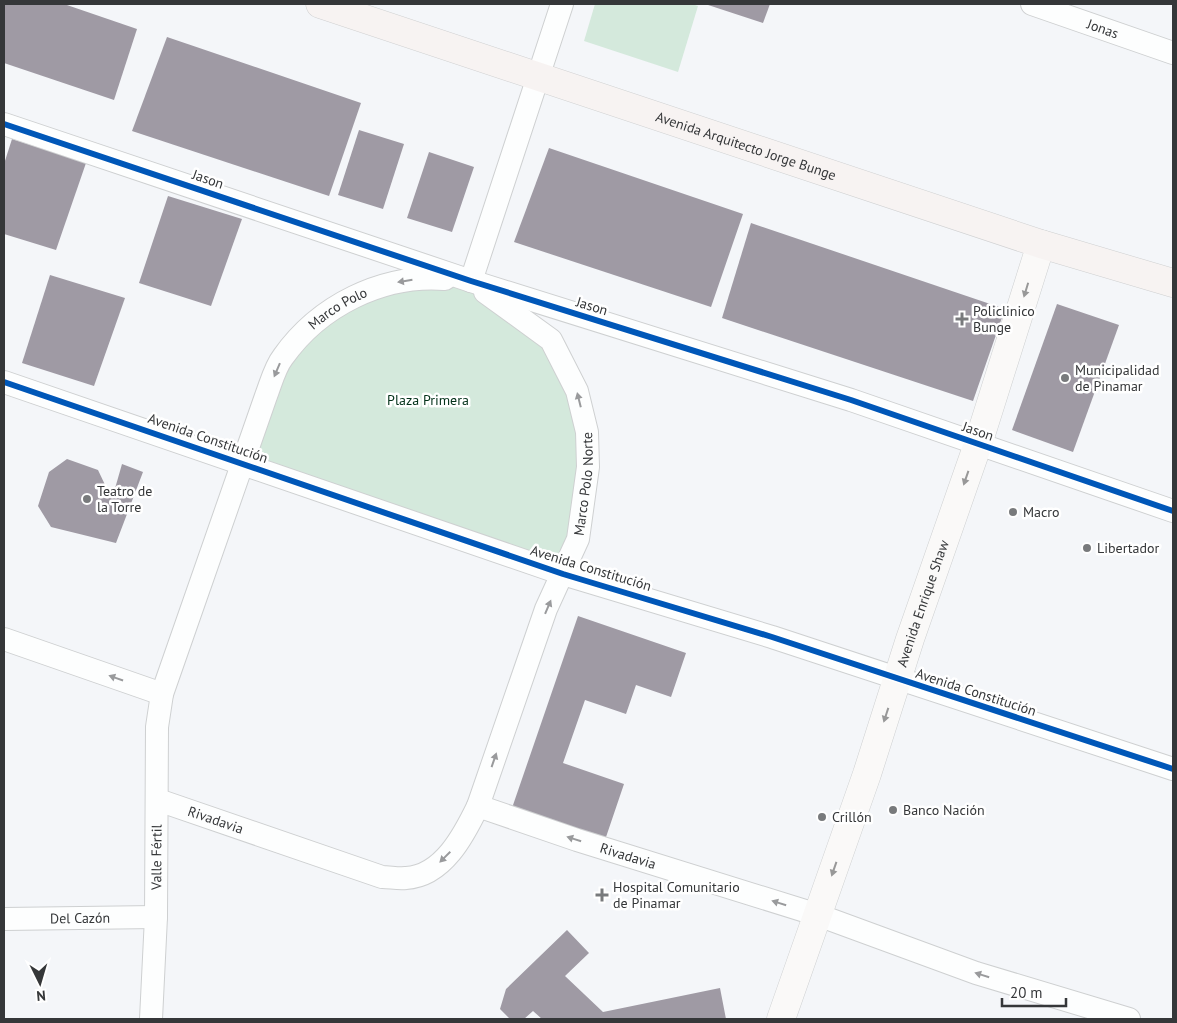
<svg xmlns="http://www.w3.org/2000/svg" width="1177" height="1023" viewBox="0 0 1177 1023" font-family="'PT Sans',sans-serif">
	<rect width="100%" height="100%" fill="#f4f6f9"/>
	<!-- green -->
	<g fill="#d4e9dc">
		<path d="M595,4H692L698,6L678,72L584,41Z"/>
		<path d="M471,281L551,340L587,432L563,574L241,462L282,358L367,290Z"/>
	</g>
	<!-- building -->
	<g fill="#9f9aa4">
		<path d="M4,4H64L137,29L114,100L4,63Z"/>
		<path d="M705,4H770L763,23Z"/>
		<path d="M167,37L361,103L329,196L132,131Z"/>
		<path d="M359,130L404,144L383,209L338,195Z"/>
		<path d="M12,139L86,163L56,250L4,234V164Z"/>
		<path d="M549,148L743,214L711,307L514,242Z"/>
		<path d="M429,152L474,167L452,232L407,218Z"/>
		<path d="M168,196L242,219L211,306L139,283Z"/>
		<path d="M751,223L1005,309L973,401L722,318Z"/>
		<path d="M50,275L125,298L94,386L22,363Z"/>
		<path d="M1057,304L1119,325L1073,452L1012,430Z"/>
		<path d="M67,459L98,470L107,489L114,492L122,464L143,472L116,543L51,527L38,506L49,472Z"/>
		<path d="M578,616L686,653L671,697L636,685L626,714L585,700L563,763L624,784L605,840L512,808Z"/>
		<path d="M567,930L589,953L565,976L603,1012L720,988L726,1019H542L533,1011L524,1019H510L500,1009L506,989Z"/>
	</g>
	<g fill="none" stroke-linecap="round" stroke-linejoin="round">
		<defs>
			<g id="street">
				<path id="s1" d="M1032,4L1173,53"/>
				<path d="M4,124L471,281L851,400L1173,511"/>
				<path d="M471,281L562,4"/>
				<path d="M4,382L563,574L772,637L1173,769"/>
				<path d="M4,639L162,694"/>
				<path id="s2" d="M158,800L382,877C390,877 398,879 406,878C443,876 464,835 478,806L577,840L818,915L976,973L1129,1019"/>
				<path id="s3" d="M478,806L546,609L578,539L588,467L587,432L577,391L551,340L485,292"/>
				<path id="s4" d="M4,919L156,917"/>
				<path id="s5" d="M151,1019L156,917L157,727L162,694L266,396C271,383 275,367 283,357C319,306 382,274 445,279"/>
			</g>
			<g id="secondary">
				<path id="s6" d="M781,1019L867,774L910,639L978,444L1041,244"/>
			</g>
			<g id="primary">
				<path id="s7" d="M320,4L1041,244L1173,283"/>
			</g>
		</defs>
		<!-- street casing -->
		<use href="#street" stroke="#ced0d1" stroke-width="24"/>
		<!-- secondary casing -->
		<use href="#secondary" stroke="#ced0d1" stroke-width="29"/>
		<!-- primary casing -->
		<use href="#primary" stroke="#cfd0d1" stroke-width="29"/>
		<!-- street -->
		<use href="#street" stroke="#fdfefe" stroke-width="22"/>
		<!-- secondary -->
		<use href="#secondary" stroke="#faf9f8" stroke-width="28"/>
		<!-- primary -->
		<use href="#primary" stroke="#f7f3f2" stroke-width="28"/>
		<defs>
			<g id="cycleway">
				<path d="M4,124L471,281L851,400L1173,511"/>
				<path d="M4,382L563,574L772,637L1173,769"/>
			</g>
		</defs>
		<!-- cycleway casing -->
		<use href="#cycleway" stroke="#fff" stroke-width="9"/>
		<!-- cycleway -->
		<use href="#cycleway" stroke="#0057b8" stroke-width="6"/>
	</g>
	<!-- one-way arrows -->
	<defs><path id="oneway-solid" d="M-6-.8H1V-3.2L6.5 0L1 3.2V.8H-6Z" transform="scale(1.25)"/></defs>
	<g fill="#999a9c">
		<use href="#oneway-solid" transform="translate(405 281) rotate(171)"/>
		<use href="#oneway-solid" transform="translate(277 370) rotate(113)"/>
		<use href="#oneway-solid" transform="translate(579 400) rotate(-104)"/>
		<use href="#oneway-solid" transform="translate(548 607) rotate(-67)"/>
		<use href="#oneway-solid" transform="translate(116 678) rotate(-161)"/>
		<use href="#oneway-solid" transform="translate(494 760) rotate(-71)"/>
		<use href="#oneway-solid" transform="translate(574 839) rotate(-162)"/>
		<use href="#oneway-solid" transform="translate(445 857) rotate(135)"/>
		<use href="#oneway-solid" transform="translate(779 903) rotate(-163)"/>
		<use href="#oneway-solid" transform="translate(982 975) rotate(-163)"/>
	</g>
	<g fill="#989898">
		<use href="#oneway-solid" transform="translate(1026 290) rotate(107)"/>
		<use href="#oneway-solid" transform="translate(966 478) rotate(109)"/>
		<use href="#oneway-solid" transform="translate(886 715) rotate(108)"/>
		<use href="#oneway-solid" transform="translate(834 869) rotate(109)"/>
	</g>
	<!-- markers -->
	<g fill="#787a7c" stroke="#fff" stroke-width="2">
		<path d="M959.5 311.5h5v5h5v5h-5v5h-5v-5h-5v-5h5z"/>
		<circle cx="1065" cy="378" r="5"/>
		<circle cx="87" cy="499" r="5"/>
		<circle cx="1013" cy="512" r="5"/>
		<circle cx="1087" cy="548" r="5"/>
		<circle cx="893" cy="810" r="5"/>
		<circle cx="822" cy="817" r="5"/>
		<path d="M599.5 887.5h5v5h5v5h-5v5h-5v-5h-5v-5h5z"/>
	</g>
	<g text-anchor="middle" stroke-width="5" stroke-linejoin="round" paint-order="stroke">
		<!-- street labels -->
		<g font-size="14" fill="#353739" stroke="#fff">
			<text dy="5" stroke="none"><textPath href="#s1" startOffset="75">Jonas</textPath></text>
			<text dy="5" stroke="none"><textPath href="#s7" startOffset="449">Avenida Arquitecto Jorge Bunge</textPath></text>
			<text transform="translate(208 179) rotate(19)" y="5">Jason</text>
			<text transform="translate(592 306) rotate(17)" y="5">Jason</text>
			<text dy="5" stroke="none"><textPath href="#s5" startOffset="758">Marco Polo</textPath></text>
			<text transform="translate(978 431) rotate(19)" y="5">Jason</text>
			<text transform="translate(208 438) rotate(19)" y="5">Avenida Constitución</text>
			<text dy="5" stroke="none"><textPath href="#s3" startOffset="341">Marco Polo Norte</textPath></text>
			<text transform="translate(591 568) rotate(17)" y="5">Avenida Constitución</text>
			<text dy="5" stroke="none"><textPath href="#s6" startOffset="439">Avenida Enrique Shaw</textPath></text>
			<text transform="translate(976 692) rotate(18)" y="5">Avenida Constitución</text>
			<text dy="5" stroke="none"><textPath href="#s2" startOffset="61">Rivadavia</textPath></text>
			<text dy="5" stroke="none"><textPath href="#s2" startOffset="526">Rivadavia</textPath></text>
			<text dy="5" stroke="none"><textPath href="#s5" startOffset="162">Valle Fértil</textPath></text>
			<text dy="5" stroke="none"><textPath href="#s4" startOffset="76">Del Cazón</textPath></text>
		</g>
		<!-- poi labels -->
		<g font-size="14" fill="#353739" stroke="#fff" text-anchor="start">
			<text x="973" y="316">Policlinico<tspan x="973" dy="16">Bunge</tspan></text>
			<text x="1075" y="375">Municipalidad<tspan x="1075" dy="16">de Pinamar</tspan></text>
			<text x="97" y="496">Teatro de<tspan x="97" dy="16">la Torre</tspan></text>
			<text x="1023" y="517">Macro</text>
			<text x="1097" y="553">Libertador</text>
			<text x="903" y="815">Banco Nación</text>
			<text x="832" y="822">Crillón</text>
			<text x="613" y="892">Hospital Comunitario<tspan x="613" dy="16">de Pinamar</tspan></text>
		</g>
		<!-- park labels -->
		<g font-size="14" fill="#03321a" stroke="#fff">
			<text x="428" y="405">Plaza Primera</text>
		</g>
	</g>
	<!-- border -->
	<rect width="1177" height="1023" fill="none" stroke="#353739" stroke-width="10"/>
	<!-- north arrow -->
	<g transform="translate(40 983) rotate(175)" stroke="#ffffff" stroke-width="4" paint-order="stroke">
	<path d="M0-4L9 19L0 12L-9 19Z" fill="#353739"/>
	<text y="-8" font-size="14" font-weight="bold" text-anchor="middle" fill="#353739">N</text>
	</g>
	<!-- scale -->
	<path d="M1002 998v8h64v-8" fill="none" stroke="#353739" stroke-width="2.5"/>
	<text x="1010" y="998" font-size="15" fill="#353739" stroke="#ffffff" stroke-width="4" paint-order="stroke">20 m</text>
</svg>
